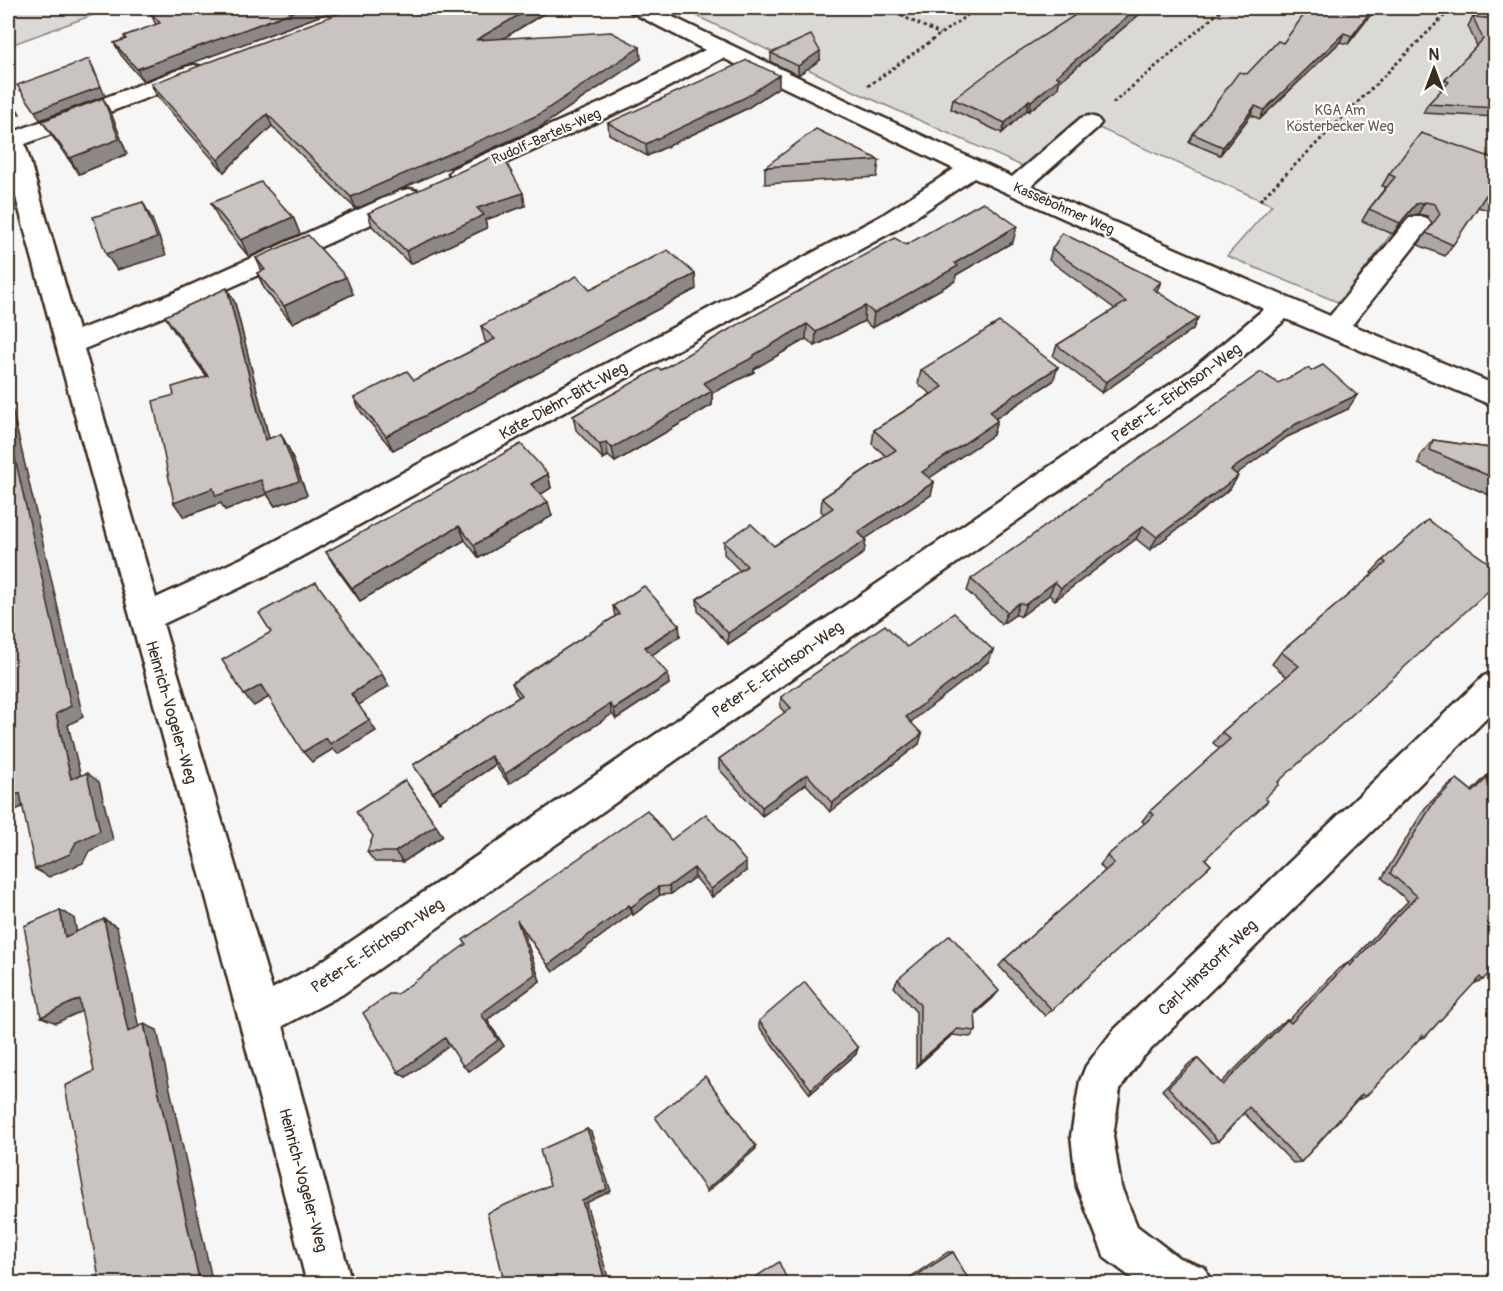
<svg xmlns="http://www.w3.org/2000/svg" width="1503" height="1291" viewBox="0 0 1503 1291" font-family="Pangolin,sans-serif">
	<rect width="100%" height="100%" fill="#f7f6f6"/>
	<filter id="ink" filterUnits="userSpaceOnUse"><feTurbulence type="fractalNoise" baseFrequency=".0167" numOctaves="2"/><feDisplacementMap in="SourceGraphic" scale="12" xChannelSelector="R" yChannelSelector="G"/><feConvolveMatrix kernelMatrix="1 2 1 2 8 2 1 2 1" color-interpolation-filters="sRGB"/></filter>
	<g filter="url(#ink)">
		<!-- green -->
		<g fill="#dbd9d6" stroke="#8b827a" stroke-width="1.5">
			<path d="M8,8H112L8,46Z"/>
			<path d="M680,8H1495V162L1455,148L1340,303L1227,256L1272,205L1081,120L1024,167L858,93Z"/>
		</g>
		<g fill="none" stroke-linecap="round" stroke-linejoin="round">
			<defs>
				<g id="minor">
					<path d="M627,8H654L858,106L1012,177L1081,118L1089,116L1097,118L1101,123L1097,128L1031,186L1330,316L1409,218L1418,216L1427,218L1431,224L1427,230L1352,325L1496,385V407L1286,319L1210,385L343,994L283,1026L352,1284H307C213,910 108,540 8,168V134L186,67L194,65L202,67L205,72L202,77L25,144L78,330L169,295L400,191L409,189L418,191L421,197L418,203L187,307L84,349L156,598L253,553L881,216L954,169L723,58L632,106L470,179L461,182L452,179L449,174L452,169L616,96L705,50L631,12ZM974,178L1264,309L1190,371L315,966L272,989L163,624L275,571L899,228Z"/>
					<path d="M1496,671V709L1141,1059L1120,1089L1113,1136L1121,1187L1137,1226L1179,1258L1205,1268L1211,1284H1140L1105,1258L1077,1187L1071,1136L1080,1081L1086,1066L1113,1031L1484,676Z"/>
				</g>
			</defs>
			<!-- minor casing -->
			<use href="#minor" stroke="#3b2a1e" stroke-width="5"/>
			<!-- path -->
			<g stroke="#3b2a1e" stroke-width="3" stroke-dasharray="3 3" stroke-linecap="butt">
				<path d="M885,8L940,34"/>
				<path d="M1491,8L1496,20"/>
				<path d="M868,86L977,8"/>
				<path d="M1113,103L1224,8"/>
				<path d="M1260,200L1452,8"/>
			</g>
			<!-- minor -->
			<use href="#minor" fill="#fff" fill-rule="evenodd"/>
		</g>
		<!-- wall -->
		<g fill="#ada8a6" stroke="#3b2a1e" stroke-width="1.5">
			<path d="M161,8H341L143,81L121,55L114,43L125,39L124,36L156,25L150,12Z"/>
			<path d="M1086,8H1147L1059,82L1058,88L1029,111L1027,110L1002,133L951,109L953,99Z"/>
			<path d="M1376,8L1348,44L1340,42L1260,119L1251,115L1220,155L1189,142L1193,134L1247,74L1283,43Z"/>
			<path d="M543,14L502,39L641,59L540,127L356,209L272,126L224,172L157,96L151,84Z"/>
			<path d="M1473,17L1496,19V117L1423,113L1428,104L1442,90L1440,89L1445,80L1477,46L1468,26Z"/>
			<path d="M771,53L820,60L798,75L771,62Z"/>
			<path d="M779,87L746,109L647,156L609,134L608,123Z"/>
			<path d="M111,113L127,154L79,174L52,136L42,121Z"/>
			<path d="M1496,159V213L1478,207L1445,256L1418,245L1432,224L1427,216L1418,214L1409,216L1393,234L1362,221L1369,209L1386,187L1382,186L1389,174Z"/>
			<path d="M879,160L877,177L765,184V167Z"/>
			<path d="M523,193L525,206L485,220L487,228L410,264L372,226L368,213Z"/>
			<path d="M211,203L293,217L300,234L249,257L219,220Z"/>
			<path d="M1013,242L956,275L955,281L872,328L864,321L815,346L806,339L754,369V372L712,393V405L615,462L608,456L603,459L576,430L573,416L661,370L906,245Z"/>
			<path d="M1052,249L1157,291L1193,329L1102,393L1053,356L1057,345L1115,309L1049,260Z"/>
			<path d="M256,258L353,294L292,323L265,290L257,273L262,271Z"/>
			<path d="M227,288L235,303L269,439L281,434L289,449L307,495L275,506L267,494L225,510L221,503L184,517L174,395L207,377L174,331L165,316Z"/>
			<path d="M590,289H696L393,450L361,412L354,398L414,380L487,343L485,341L481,326Z"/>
			<path d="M921,370L1053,381L996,418L993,435L929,478L934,482L931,495L865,539L864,553L728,644L698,611L697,599L740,571L724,554V542L774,546L824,514L821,511L822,498L886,456L872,444L874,430L931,394L918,384Z"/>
			<path d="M1278,383L1348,409L1287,437L1236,474L1230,489L1150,550L1136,539L1055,600L1049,595L1021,616L1015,615L1002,624L967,591L971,579Z"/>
			<path d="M1433,440L1496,449V498L1418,464L1421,454Z"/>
			<path d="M548,474L551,488L541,494L552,516L479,558L465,540L360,601L334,565L326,552Z"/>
			<path d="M1428,520L1278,783L1205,859L1211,865L1045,1016L999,966L1005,959L1105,871L1100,865L1107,856L1145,824L1142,821L1150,811L1220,749L1213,743L1222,732L1287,677L1272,664L1281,652L1373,574L1371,573L1383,560Z"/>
			<path d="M613,606L679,625L680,636L652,655L669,684L616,719L612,714L509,784L495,765L439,802L413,765L519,697L516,693L512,683L615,617Z"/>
			<path d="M907,647L993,650L989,661L910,722L919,744L830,812L806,784L762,816L719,769V759L785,713L780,707L781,697Z"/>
			<path d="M1496,766V874L1490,883L1483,980L1473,984L1425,1037L1418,1040L1365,1097L1357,1100L1301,1162L1293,1163L1244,1113L1218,1141L1211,1143L1162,1090L1191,1062L1198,1059L1221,1083L1280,1024L1287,1020L1288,1021L1339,968L1348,963V964L1408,901L1382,878L1425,808L1448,785L1457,779L1472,791Z"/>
			<path d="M443,836L403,862H375L367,852Z"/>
			<path d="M671,840L746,871L712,897L695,877L671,894L660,895L633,915L632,913L553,972L522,928L540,981L487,1020L504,1046L469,1071L449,1045L406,1077L398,1072L397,994Z"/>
			<path d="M898,979L993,998L975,1014L976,1031L970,1037L952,1035L916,1067V1012L894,987Z"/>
			<path d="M759,1021L856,1054L810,1094L759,1027Z"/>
			<path d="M948,1252H953L971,1284H900Z"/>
		</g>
		<!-- shaded-wall -->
		<g fill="#8d8887" stroke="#3b2a1e" stroke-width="1.5">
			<path d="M303,8H341L143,81L137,69Z"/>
			<path d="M531,8H542L543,14L479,53L476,40Z"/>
			<path d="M1138,8H1147L1059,82L1058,88L1029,111L1031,101L1056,76Z"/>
			<path d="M1373,8H1376L1348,44L1352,36Z"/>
			<path d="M1344,33L1340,42L1260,119L1264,110Z"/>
			<path d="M640,47L641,59L540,127L356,209L351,197Z"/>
			<path d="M820,51V60L798,75V66Z"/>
			<path d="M89,59L93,67L105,96L40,120L35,111Z"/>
			<path d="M779,75V87L746,109L647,156L646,144Z"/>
			<path d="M103,98L111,113L127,154L79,174L70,158Z"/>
			<path d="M11,99L20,114L8,119V100Z"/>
			<path d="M1029,100L1027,110L1002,133L1005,123Z"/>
			<path d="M1255,106L1251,115L1220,155L1223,147Z"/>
			<path d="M267,114L272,126L224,172L218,160Z"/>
			<path d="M523,193L525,206L485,220L487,228L410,264L406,251L477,208Z"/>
			<path d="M143,202L152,219L166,255L117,270L106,254Z"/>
			<path d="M1425,202L1418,214L1409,216L1393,234L1400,223L1416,204Z"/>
			<path d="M293,217L300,234L249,257L241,240Z"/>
			<path d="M1017,226L1013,242L956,275L955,281L872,328L874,313L955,263Z"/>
			<path d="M695,274L696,289L393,450L386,436Z"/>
			<path d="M346,277L353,294L292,323L284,306Z"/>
			<path d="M1161,282L1156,293L1153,289Z"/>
			<path d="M227,288L235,303L273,454L265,440Z"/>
			<path d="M865,306L864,321L815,346L816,332Z"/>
			<path d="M1198,318L1193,329L1102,393L1106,382Z"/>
			<path d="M807,324L806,339L754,369V372L712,393V405L615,462L612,448L704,383Z"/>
			<path d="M1058,367L1053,381L987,424L990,411Z"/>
			<path d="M8,391L83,717L68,725L84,789L71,779L56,714L8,427Z"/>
			<path d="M1357,395L1348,409L1287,437L1223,484L1231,470L1296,424Z"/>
			<path d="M997,421L993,435L919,485L922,472Z"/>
			<path d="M281,434L289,449L307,495L275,506L267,494L225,510L221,503L184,517L174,503Z"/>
			<path d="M606,442L608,456L603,459L600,445Z"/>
			<path d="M548,474L551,488L535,498L531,484Z"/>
			<path d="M1238,476L1230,489L1150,550L1157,537Z"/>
			<path d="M934,482L931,495L856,545L858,532Z"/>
			<path d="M548,502L552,516L479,558L474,545Z"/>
			<path d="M459,526L465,540L360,601L352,588Z"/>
			<path d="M1143,526L1136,539L1055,600L1061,588Z"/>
			<path d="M866,540L864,553L728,644V633Z"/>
			<path d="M1055,582L1049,595L1021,616L1026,604Z"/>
			<path d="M1019,603L1015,615L1002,624L1007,612Z"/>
			<path d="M679,625L680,636L647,658L645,647Z"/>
			<path d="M993,650L989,661L903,728L906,717Z"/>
			<path d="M382,674L389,686L359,705L351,694Z"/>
			<path d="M668,674L669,684L616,719L614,709Z"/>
			<path d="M261,685L271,696L254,706L244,695Z"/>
			<path d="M610,704L612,714L509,784L505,774Z"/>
			<path d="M369,720L376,731L338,754L333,749L312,762L303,752L326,738Z"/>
			<path d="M922,734L919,744L830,812L832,803Z"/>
			<path d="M491,756L495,765L439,802L433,792Z"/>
			<path d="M87,773L99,782L113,840L89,851L83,863L49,877L35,869L76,842Z"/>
			<path d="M807,774L806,784L762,816V807Z"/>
			<path d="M405,780L443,836L403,862L395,852Z"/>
			<path d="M20,793L34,802L8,813V798Z"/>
			<path d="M746,862V871L712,897L711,889Z"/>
			<path d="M694,868L695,877L671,894L669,886Z"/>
			<path d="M658,887L660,895L633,915L631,907Z"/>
			<path d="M629,905L632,913L553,972L548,965Z"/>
			<path d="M60,910L74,918L79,944L65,937Z"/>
			<path d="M104,919L117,927L141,1037L128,1032Z"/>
			<path d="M517,920L522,928L540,981L487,1020L504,1046L469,1071L463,1066Z"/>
			<path d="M999,991L993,998L970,1019L975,1012Z"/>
			<path d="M79,999L93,1006L56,1023L41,1017Z"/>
			<path d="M144,1024L157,1030L213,1284H200Z"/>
			<path d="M957,1029L952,1035L916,1067L920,1061Z"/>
			<path d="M445,1038L452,1044L406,1077L398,1072Z"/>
			<path d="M858,1048L856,1054L810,1094L811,1089Z"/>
			<path d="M587,1129L591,1132L611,1191L586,1203L610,1284H606L582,1201Z"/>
			<path d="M756,1146V1149L707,1192L706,1190Z"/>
			<path d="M550,1277H555L542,1284H536Z"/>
		</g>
		<!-- building -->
		<g fill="#c9c3c1" stroke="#3b2a1e" stroke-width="1.5">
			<path d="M161,8H303L137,69L114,43L126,39L124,36L160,23L150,12Z"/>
			<path d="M353,8H531L476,40L611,32L640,47L538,115L351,197L267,114L218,160L151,84Z"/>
			<path d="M1086,8H1138L1056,76L1060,78L1031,101L1029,100L1005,123L953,99L1007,59Z"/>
			<path d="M1309,8H1373L1352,36L1344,33L1264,110L1255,106L1223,147L1193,134L1239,72L1247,74L1278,41L1283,43Z"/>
			<path d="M1473,17L1496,19V108L1428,104L1449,82L1445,80L1483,39Z"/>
			<path d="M811,35L820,51L798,66L771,53Z"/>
			<path d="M89,59L100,87L35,111L17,85Z"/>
			<path d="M747,60L779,75L746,97L646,144L608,123Z"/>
			<path d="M103,98L119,139L70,158L42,121Z"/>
			<path d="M816,129L879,160L765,167Z"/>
			<path d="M1421,133L1496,159V199L1486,195L1453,245L1426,233L1440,214L1435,204L1425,202L1416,204L1400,223L1369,209L1395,177L1389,174Z"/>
			<path d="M501,153L523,193L477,208L484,215L406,251L368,213Z"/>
			<path d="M261,182L293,217L241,240L211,203Z"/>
			<path d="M143,202L157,238L106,254L93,217Z"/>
			<path d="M983,202L1017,226L955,263L958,266L874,313L865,306L816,332L807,324L754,355V357L704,383L712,391L612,448L606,442L600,445L573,416L659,368L661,370L730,329L895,238L906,245Z"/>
			<path d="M1062,233L1161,282L1153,289L1198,318L1106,382L1057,345L1126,302L1052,249Z"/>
			<path d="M308,235L346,277L284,306L257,273L265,270L256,258Z"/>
			<path d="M668,250L695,274L386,436L354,398L407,371L414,380L495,339L481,326L577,276L590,289Z"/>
			<path d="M227,288L265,440L281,434L299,481L266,493L261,480L216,496L213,488L174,503L153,401L174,395L172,387L208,376L165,316Z"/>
			<path d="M999,322L1058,367L990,411L997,421L922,472L934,482L858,532L866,540L728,633L697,599L747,566L724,542L751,524L774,546L833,508L822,498L896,450L874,430L943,387L921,370Z"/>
			<path d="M1323,365L1357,395L1296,424L1231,470L1238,476L1157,537L1143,526L1061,588L1055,582L1026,604L1019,603L1007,612L971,579L1261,372L1278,383L1309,368L1311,371Z"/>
			<path d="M8,427L71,706L56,714L71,779L87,773L100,831L76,842L70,854L35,869L20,793L8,798Z"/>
			<path d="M1433,440L1496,449V479L1430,450Z"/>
			<path d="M521,444L548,474L531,484L548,502L474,545L459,526L352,588L326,552Z"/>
			<path d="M1428,520L1496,568V584L1278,782L1279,784L1265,798L1268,801L1205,859L1211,865L1052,1010L1005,959L1114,863L1107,856L1154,815L1150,811L1230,739L1222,732L1299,666L1281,652L1386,563L1383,560Z"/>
			<path d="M316,582L382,674L351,694L369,720L330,744L326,738L303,752L261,685L244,695L222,660L271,632L259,613Z"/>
			<path d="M644,586L679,625L645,647L668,674L614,709L610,704L505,774L491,756L433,792L413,765L522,695L512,683L619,614L613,606Z"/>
			<path d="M954,613L993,650L906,717L922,734L832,803L807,774L762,807L719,759L791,708L781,697L885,625L907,647Z"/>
			<path d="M1496,769V874L1490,883L1496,888V965L1483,980L1480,977L1425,1037L1423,1035L1365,1097L1362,1094L1301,1162L1249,1107L1218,1141L1168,1087L1198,1059L1223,1085L1287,1020L1291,1023L1348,963L1350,966L1417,896L1390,873L1434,802L1457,779L1473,792Z"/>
			<path d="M405,780L436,825L395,852H367L373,836L356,812Z"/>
			<path d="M647,810L671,840L706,814L746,862L711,889L694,868L669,886L658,887L631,907L629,905L548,965L517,920L535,974L481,1014L498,1040L463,1066L445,1038L398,1072L363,1013L389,994H397L466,944L463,940Z"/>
			<path d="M60,910L65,937L104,919L128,1032L144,1024L200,1284H100L65,1086L94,1071L79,999L41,1017L24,926Z"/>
			<path d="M950,935L999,991L975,1012L976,1031L957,1029L920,1061V1005L898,979Z"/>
			<path d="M805,982L858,1048L811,1089L759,1021Z"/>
			<path d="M705,1076L756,1146L706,1190L655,1117Z"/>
			<path d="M587,1129L607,1189L582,1201L606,1284H552L550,1277L536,1284H505L487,1213L550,1185L540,1150Z"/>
			<path d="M953,1252L971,1284H903Z"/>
			<path d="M779,1262L789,1284H750L749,1281Z"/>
		</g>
	</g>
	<g text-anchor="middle" stroke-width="4.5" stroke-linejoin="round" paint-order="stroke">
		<!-- far-park labels -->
		<g font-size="14" fill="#63564c" stroke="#fff">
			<text x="1340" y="115">KGA Am<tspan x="1340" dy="16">Kösterbecker Weg</tspan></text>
		</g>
		<!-- far-street labels -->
		<g font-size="14" fill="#3b2a1e" stroke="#fff">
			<text transform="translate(546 136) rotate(-24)" y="5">Rudolf-Bartels-Weg</text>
			<text transform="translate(1064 208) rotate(24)" y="5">Kassebohmer Weg</text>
		</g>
		<!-- street labels -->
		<g font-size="16" fill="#3b2a1e" stroke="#fff">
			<text transform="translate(1176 392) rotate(-36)" y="6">Peter-E.-Erichson-Weg</text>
			<text transform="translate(563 400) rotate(-29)" y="6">Kate-Diehn-Bitt-Weg</text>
			<text transform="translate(777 669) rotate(-35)" y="6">Peter-E.-Erichson-Weg</text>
			<text transform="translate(172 712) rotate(74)" y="6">Heinrich-Vogeler-Weg</text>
			<text transform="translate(377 945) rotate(-34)" y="6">Peter-E.-Erichson-Weg</text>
			<text transform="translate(1207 967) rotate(-44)" y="6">Carl-Hinstorff-Weg</text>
			<text transform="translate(304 1180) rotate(75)" y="6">Heinrich-Vogeler-Weg</text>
		</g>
	</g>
	<!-- margin -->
	<rect width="1503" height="1291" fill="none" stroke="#fff" stroke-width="30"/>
	<rect x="15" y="15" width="1473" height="1261" fill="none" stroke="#3b2a1e" stroke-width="2" filter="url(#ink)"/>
	<!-- north arrow -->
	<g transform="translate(1434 69)" stroke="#ffffff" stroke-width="4.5" paint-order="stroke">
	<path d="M0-4.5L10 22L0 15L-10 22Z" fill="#3b2a1e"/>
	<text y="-9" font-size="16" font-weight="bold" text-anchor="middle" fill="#3b2a1e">N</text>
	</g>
</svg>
